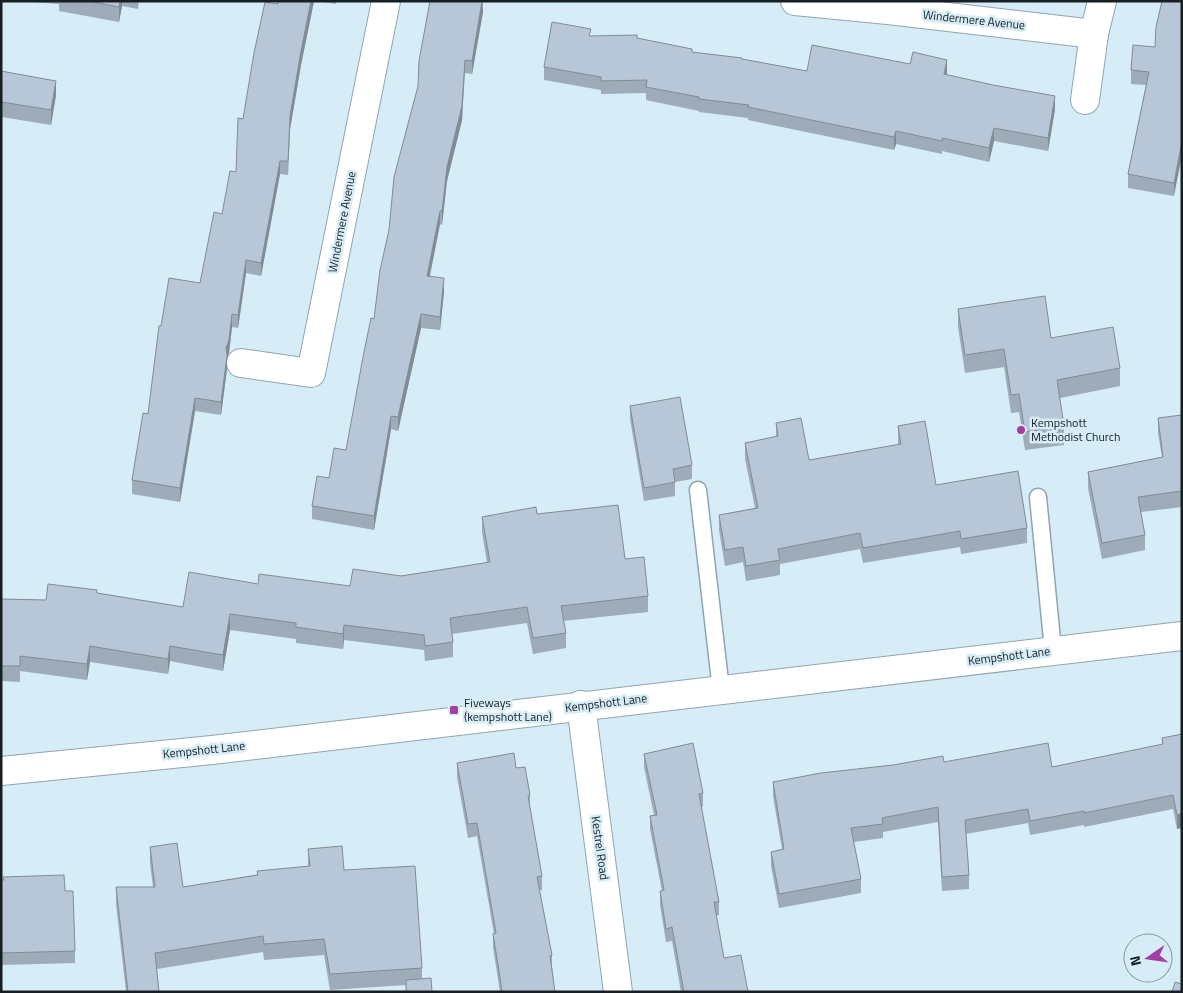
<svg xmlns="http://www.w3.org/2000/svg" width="1183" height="993" viewBox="0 0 1183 993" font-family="'Titillium Web',sans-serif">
	<rect width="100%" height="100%" fill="#d6ecf7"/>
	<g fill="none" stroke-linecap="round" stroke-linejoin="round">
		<defs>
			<g id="service">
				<path d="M698,490L721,690"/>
				<path d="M1038,497L1053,650"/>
			</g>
			<g id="minor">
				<path d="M795,1L888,10L1094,34"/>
				<path d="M1085,100L1094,34L1102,1"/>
				<path d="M241,363L311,373L386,1"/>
				<path d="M581,705L618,992"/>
			</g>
			<path id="tertiary" d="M1,771L212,750L1182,636"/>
		</defs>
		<!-- service casing -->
		<use href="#service" stroke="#90a5af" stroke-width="19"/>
		<!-- minor casing -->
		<use href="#minor" stroke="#90a5af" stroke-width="30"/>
		<!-- tertiary casing -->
		<use href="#tertiary" stroke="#90a5af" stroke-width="30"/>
		<!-- service -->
		<use href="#service" stroke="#fff" stroke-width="16"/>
		<!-- minor -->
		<use href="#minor" stroke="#fff" stroke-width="28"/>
		<!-- tertiary -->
		<use href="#tertiary" stroke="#fff" stroke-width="28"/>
	</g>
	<!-- wall -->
	<g fill="#9eabb9">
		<path d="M20,1H139L138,9L122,6L119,22L59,11V4Z"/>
		<path d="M278,1H314L301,65L290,129L288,175L280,174L261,276L246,273L238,328L232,327L229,353L227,358V369L221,415L195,411L180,502L132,494V480L148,414L161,326L200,283L236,172L243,119Z"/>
		<path d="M318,1H337L336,4Z"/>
		<path d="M483,1V12L472,74L465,73L462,120L447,181L442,225L440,224L430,276L444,292L440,330L421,328L398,431L391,429L374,530L312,519V506L346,450L374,319Z"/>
		<path d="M1182,1L1174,196L1128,188V174L1146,85L1131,84V70L1155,47Z"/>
		<path d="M591,36L637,38L692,52L742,59L807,71L947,73V75L1055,109L1048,151L994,141L989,162L942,151V154L896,144L894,150L748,120V118L699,112V111L646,100V93L601,94V90L544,80V67Z"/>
		<path d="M1,71L56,95L51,125L2,117L1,120Z"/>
		<path d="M958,309L1051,338L1120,368V386L1060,398L1064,426V445L1025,450L1019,412L1011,413L1004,367L965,373L958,327Z"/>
		<path d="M630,406L692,465V479L675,482V496L644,501L630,419Z"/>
		<path d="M1182,415V507L1141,512L1145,535V550L1102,559L1088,488V472L1162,457L1158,433V418Z"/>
		<path d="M776,423L809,460L898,445V426L936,485L1027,528V543L961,554L960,547L863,563L860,549L780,564V575L746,581L743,562L725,566L719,530V515L755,508L745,459V443L776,437Z"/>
		<path d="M537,514L625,559L648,596V612L563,621L566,633V648L533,654L527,623L452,634L453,642V657L425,661L424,650L344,640L343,649L296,643V639L230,630L223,671L170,661L168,674L90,662L87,680L20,671V682L1,681V599L46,600L97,593L183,607L258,584L350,586L401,576L487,563L482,532V517Z"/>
		<path d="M1182,734L1177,829L1173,809L1084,827V825L1030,835L1028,823L966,834L969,875V889L942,891L938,822L883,832V838L854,842L861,879V893L779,908L771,866V852L782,849L773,796V782L944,762L1052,767L1162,745V738Z"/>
		<path d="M644,754L703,793V807H701L719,902V915L716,916L724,958L748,992H681L672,941L666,942L660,905V891H662L650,829V816L654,815L644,767Z"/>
		<path d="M457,763L516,768L530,795V808L542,876V890H539L552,955V966L555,992H500L493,947V934H494L477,836L468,838L457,777Z"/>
		<path d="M150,847L183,887L308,866V849L344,870L422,968V979L432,992H406V985L330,990L324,955L264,960L263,952L157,969L159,992H126L116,904V887H153L150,863Z"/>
		<path d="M1,880L65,891L75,951V963L1,965Z"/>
	</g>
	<!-- shaded-wall -->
	<g fill="#818b96">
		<path d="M120,1H122V6L119,22V7Z"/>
		<path d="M311,1H314L301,65L290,129L288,175L290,116L301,51Z"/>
		<path d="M482,1L483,12L472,74V61Z"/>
		<path d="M465,60L462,120L447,181L442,225V211L447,167Z"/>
		<path d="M947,60V73L944,88V74Z"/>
		<path d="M56,81V95L51,125V110Z"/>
		<path d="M1055,96V109L1048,151V138Z"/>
		<path d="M994,128V141L989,162V148Z"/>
		<path d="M896,131V144L894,150V137Z"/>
		<path d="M1182,141V155L1174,196V183Z"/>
		<path d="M280,161V174L261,276V263Z"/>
		<path d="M440,211V224L427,289V276Z"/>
		<path d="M246,260V273L238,328V315Z"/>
		<path d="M444,278V292L440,330V317Z"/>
		<path d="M232,314V327L229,353L227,358V369L221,415V402L226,348Z"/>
		<path d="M421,314V328L398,431V417Z"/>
		<path d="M195,398V411L180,502V488Z"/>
		<path d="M391,416V429L374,530V516Z"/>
		<path d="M230,614V630L223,671V655Z"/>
		<path d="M344,625V640L343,649V634Z"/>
		<path d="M90,646V662L87,680V664Z"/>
		<path d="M170,646V661L168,674V659Z"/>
		<path d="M1182,813V828L1177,829V815Z"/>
	</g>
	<!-- building -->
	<g fill="#b8c7d7" stroke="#818b96">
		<path d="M88,1H120L119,7Z"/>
		<path d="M278,1H311L301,51L290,116L288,161H280L261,263L246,260L238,315L232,314L229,340L226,348L227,356L221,402L195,398L180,488L132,480L143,413L148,414L159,326H161L169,278L200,283L214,212L222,214L230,171L236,172L238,118L243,119L254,53L265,2L278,4Z"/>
		<path d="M430,1H482L472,61L465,60L462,106L447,167L442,211H440L427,276L444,278L440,317L421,314L398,417L391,416L374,516L312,506L317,476L329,478L334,448L346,450L363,357L371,318L374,319L380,270L389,230L394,177L418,86L419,61Z"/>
		<path d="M1162,1H1182V141L1174,183L1128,174L1149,72L1131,70L1133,45L1155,47L1156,27Z"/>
		<path d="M552,22L591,29L589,36L637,35V38L692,49V52L742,58V59L807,71L812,45L910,64L913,52L947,60L944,74L993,85L1055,96L1048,138L994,128L989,148L942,138V141L896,131L894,137L748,107L749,105L699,99V97L646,87L647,80L601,81V77L544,67Z"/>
		<path d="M1,71L56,81L51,110L2,102L1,105Z"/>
		<path d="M1045,296L1051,338L1113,327L1120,368L1057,380L1064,426L1025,432L1019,394L1011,395L1004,349L965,355L958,309Z"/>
		<path d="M680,397L692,465L673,469L675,482L644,488L630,406Z"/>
		<path d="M1182,415V491L1138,497L1145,535L1102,543L1088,472L1163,457L1158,418Z"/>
		<path d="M801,418L809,460L901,444L898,426L925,421L936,485L1018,471L1027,528L961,539L960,531L863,548L860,533L778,549L780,560L746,566L743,547L725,550L719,515L758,508L745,443L778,436L776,423Z"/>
		<path d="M618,505L625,559L644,557L648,596L561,606L566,633L533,638L527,607L450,618L453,642L425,646L424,635L344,625L343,634L296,627V623L230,614L223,655L170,646L168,659L90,646L87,664L20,656V666H1V599L46,600L48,584L97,590V593L183,607L189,572L258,584L259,574L350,586L353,569L401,576L490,562L482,517L536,507L537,514Z"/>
		<path d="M1182,734V813L1177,815L1173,795L1084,813V811L1030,821L1028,809L965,820L969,875L942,877L938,807L882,818L883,824L851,828L861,879L779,894L771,852L784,849L773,782L821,773L893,765L943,756L944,762L1048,743L1052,767L1163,744L1162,738Z"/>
		<path d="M693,743L703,793L699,794L719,902H714L724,958L741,955L748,992H684L672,927L666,929L660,891L664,890L650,816L657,815L644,754Z"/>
		<path d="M514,753L516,768L525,767L530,795L528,796L542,876L537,877L552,955L550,956L555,992H502L499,971L493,934L496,933L477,823L468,824L457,763Z"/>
		<path d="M177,843L183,887L258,875L257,871L310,866L308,849L342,846L344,870L415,866L422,968L330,974L324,939L264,944L263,936L155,953L159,992H128L116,887H155L150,847Z"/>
		<path d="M64,875L65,891H73L75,951L1,953V880H4L3,877Z"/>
		<path d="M431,978L432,992H406V980Z"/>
		<path d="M1175,982L1182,984V992H1172Z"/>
	</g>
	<!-- markers -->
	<g fill="#a33ea3" stroke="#d6ecf7" stroke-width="2">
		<circle cx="1021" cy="430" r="5"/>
		<rect x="449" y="705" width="10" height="10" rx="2.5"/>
	</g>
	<g text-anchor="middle" stroke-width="5" stroke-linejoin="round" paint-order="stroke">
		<!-- street labels -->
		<g font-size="12" fill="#171f23" stroke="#d6ecf7">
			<text transform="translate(974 20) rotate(6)" y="4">Windermere Avenue</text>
			<text transform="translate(342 222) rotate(-79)" y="4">Windermere Avenue</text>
			<text transform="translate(1009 656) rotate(-7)" y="4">Kempshott Lane</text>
			<text transform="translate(606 703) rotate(-7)" y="4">Kempshott Lane</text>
			<text transform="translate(204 750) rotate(-6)" y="4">Kempshott Lane</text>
			<text transform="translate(600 848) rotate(82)" y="4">Kestrel Road</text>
		</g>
		<!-- poi labels -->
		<g font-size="12" fill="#171f23" stroke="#d6ecf7" text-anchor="start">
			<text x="1031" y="427">Kempshott<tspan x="1031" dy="14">Methodist Church</tspan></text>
			<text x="464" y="707">Fiveways<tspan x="464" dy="14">(kempshott Lane)</tspan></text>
		</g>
	</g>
	<!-- border -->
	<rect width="1183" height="993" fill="none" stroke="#171f23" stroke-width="5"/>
	<!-- north arrow -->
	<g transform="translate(1148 958) rotate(257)"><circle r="24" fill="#d6ecf7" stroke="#8a9aa2"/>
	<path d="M0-4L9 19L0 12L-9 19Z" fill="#a33ea3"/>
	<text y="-8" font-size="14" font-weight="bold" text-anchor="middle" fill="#171f23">N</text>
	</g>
</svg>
